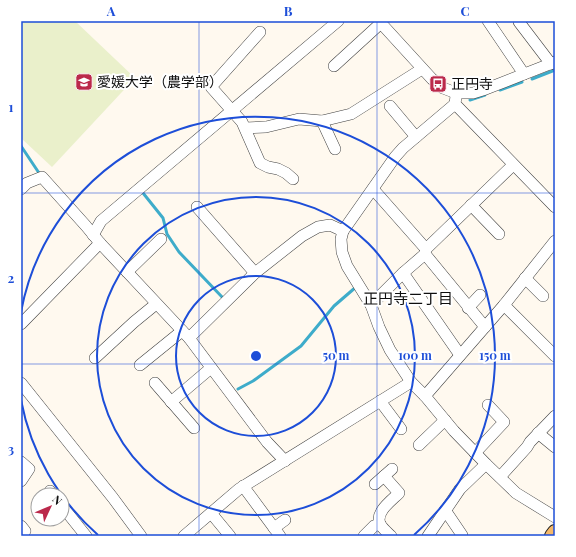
<svg xmlns="http://www.w3.org/2000/svg" width="576" height="557" viewBox="0 0 576 557" font-family="'Playfair Display','Noto Sans JP',serif">
	<rect width="100%" height="100%" fill="#fff9ef"/>
	<!-- pitch -->
	<path fill="#eaf0cb" d="M21,21H75L135,78L52,167L21,138Z"/>
	<g fill="none" stroke-linecap="round" stroke-linejoin="round">
		<!-- stream -->
		<g stroke="#3eacca" stroke-width="3">
			<path d="M532,79L555,70"/>
			<path d="M500,90L522,82"/>
			<path d="M470,100L485,95"/>
			<path d="M21,146L39,173"/>
			<path d="M143,193L163,218L167,234L179,252L223,298"/>
			<path d="M238,389L253,381L301,346L334,306L356,287"/>
		</g>
		<defs>
			<g id="minor">
				<path d="M379,21L432,79L443,88L456,93H473L486,89L555,62"/>
				<path d="M488,21L524,74"/>
				<path d="M519,22L551,64"/>
				<path d="M260,32L211,87L242,122L260,163L268,167L278,169L286,173L293,179"/>
				<path d="M334,66L381,23"/>
				<path d="M456,96L455,104L555,207"/>
				<path d="M455,104L403,148L395,157L343,231L341,239L342,252L347,266L371,305L379,327L390,350L411,382L425,396L454,431L486,464L516,493L555,517"/>
				<path d="M390,106L416,137"/>
				<path d="M322,121L335,149"/>
				<path d="M246,128L266,127L299,119L322,121L351,114L422,69"/>
				<path d="M21,189L27,183L42,177L86,226L100,243L189,338L267,442L285,461"/>
				<path d="M373,189L426,249L513,165"/>
				<path d="M471,205L499,234"/>
				<path d="M197,207L255,273"/>
				<path d="M93,235L101,221L338,21"/>
				<path d="M426,249L425,254L485,327"/>
				<path d="M127,272L161,239"/>
				<path d="M403,273L460,355"/>
				<path d="M525,278L543,296"/>
				<path d="M371,305L403,273L425,254"/>
				<path d="M504,305L555,356"/>
				<path d="M468,308L480,295"/>
				<path d="M21,324L100,243"/>
				<path d="M189,338L255,273L302,236L318,227L330,225L343,231"/>
				<path d="M95,358L134,322L156,304"/>
				<path d="M140,365L182,331"/>
				<path d="M21,383L113,498L141,536"/>
				<path d="M155,383L194,428"/>
				<path d="M425,396L504,305L555,241"/>
				<path d="M380,401L401,429"/>
				<path d="M171,402L211,368"/>
				<path d="M538,433L555,447"/>
				<path d="M419,445L445,420"/>
				<path d="M475,453L504,422L488,405"/>
				<path d="M21,462L29,469L21,481"/>
				<path d="M384,476L399,493C391,501 375,512 380,524C382,528 388,533 391,536"/>
				<path d="M500,477L527,447L530,442L555,416"/>
				<path d="M375,484L392,469"/>
				<path d="M243,486L280,536"/>
				<path d="M50,491L53,495"/>
				<path d="M62,506L86,536"/>
				<path d="M445,510L462,535"/>
				<path d="M211,513L230,536"/>
				<path d="M21,526L25,531L21,536"/>
				<path d="M274,528L285,520"/>
				<path d="M184,536L239,489L411,382"/>
				<path d="M364,536L374,526L380,524"/>
				<path d="M428,536L460,489L486,464"/>
			</g>
			<path id="major" d="M552,536L555,532"/>
		</defs>
		<!-- minor casing -->
		<use href="#minor" stroke="#414141" stroke-width="12"/>
		<!-- major casing -->
		<use href="#major" stroke="#1f1f1f" stroke-width="16"/>
		<!-- minor -->
		<use href="#minor" stroke="#fff" stroke-width="11"/>
		<!-- major -->
		<use href="#major" stroke="#f5b869" stroke-width="14"/>
	</g>
	<!-- grid -->
	<path fill="none" stroke="#1d4ed8" stroke-width="1" stroke-opacity="0.55" d="M199,21V536M377,21V536M21,193H555M21,364H555"/>
	<!-- distance rings -->
	<g fill="none" stroke="#1d4ed8" stroke-width="2">
		<circle cx="256" cy="356" r="80"/>
		<circle cx="256" cy="356" r="159"/>
		<path d="M98 535A239 239 0 0 1 21 400M21 312A239 239 0 1 1 414 535"/>
	</g>
	<!-- icons -->
	<defs>
		<symbol id="university-square" viewBox="-11 -11 22 22"><rect x="-9" y="-9" width="18" height="18" rx="4" fill="#bb294b" stroke="#fff"/><path d="M0-5L7-2L0 1L-7-2ZM-4 1L0 2.5L4 1V4Q0 6-4 4Z" fill="#fff"/></symbol>
		<symbol id="bus-square" viewBox="-11 -11 22 22"><rect x="-9" y="-9" width="18" height="18" rx="4" fill="#bb294b" stroke="#fff"/><path d="M-5-6H5V4H4V6H2V4H-2V6H-4V4H-5ZM-3.5-4V0h7V-4ZM-3.5 1.2v1.5H-2V1.2ZM2 1.2v1.5H3.5V1.2Z" fill="#fff"/></symbol>
	</defs>
	<g fill-rule="evenodd">
		<use href="#university-square" x="74" y="72" width="20" height="20"/>
		<use href="#bus-square" x="428" y="74" width="20" height="20"/>
	</g>
	<g text-anchor="middle" stroke-width="4" stroke-linejoin="round" paint-order="stroke">
		<!-- poi labels -->
		<g font-size="14" fill="#0e0e0e" stroke="#fff" text-anchor="start">
			<text x="97" y="87">愛媛大学（農学部）</text>
			<text x="451" y="89">正円寺</text>
		</g>
		<!-- neighbourhood labels -->
		<g font-size="15" fill="#0e0e0e" stroke="#fff">
			<text x="408" y="304">正円寺二丁目</text>
		</g>
	</g>
	<circle cx="256" cy="356" r="6" fill="#1d4ed8" stroke="#fff" stroke-width="2"/>
	<g font-size="12" text-anchor="middle" font-weight="bold" fill="#1d4ed8" stroke="#fff" stroke-width="4" stroke-linejoin="round" paint-order="stroke">
		<text x="336" y="360">50 m</text>
		<text x="415" y="360">100 m</text>
		<text x="495" y="360">150 m</text>
	</g>
	<!-- border -->
	<rect width="576" height="557" fill="none" stroke="#ffffff" stroke-width="44"/>
	<!-- north arrow -->
	<g transform="translate(50 507) rotate(46)"><circle r="19" fill="#ffffff" stroke="#9f9f9f"/>
	<path d="M0-3L7 15L0 10L-7 15Z" fill="#bb294b"/>
	<text y="-6" font-size="11" font-weight="bold" text-anchor="middle" fill="#0e0e0e">N</text>
	</g>
	<rect x="22" y="22" width="532" height="513" fill="none" stroke="#1d4ed8" stroke-width="1.5"/>
	<g font-size="13" text-anchor="middle" font-weight="bold" fill="#1d4ed8">
		<text x="111" y="16">A</text>
		<text x="288" y="16">B</text>
		<text x="465" y="16">C</text>
		<text x="11" y="112">1</text>
		<text x="11" y="283">2</text>
		<text x="11" y="454">3</text>
	</g>
</svg>
